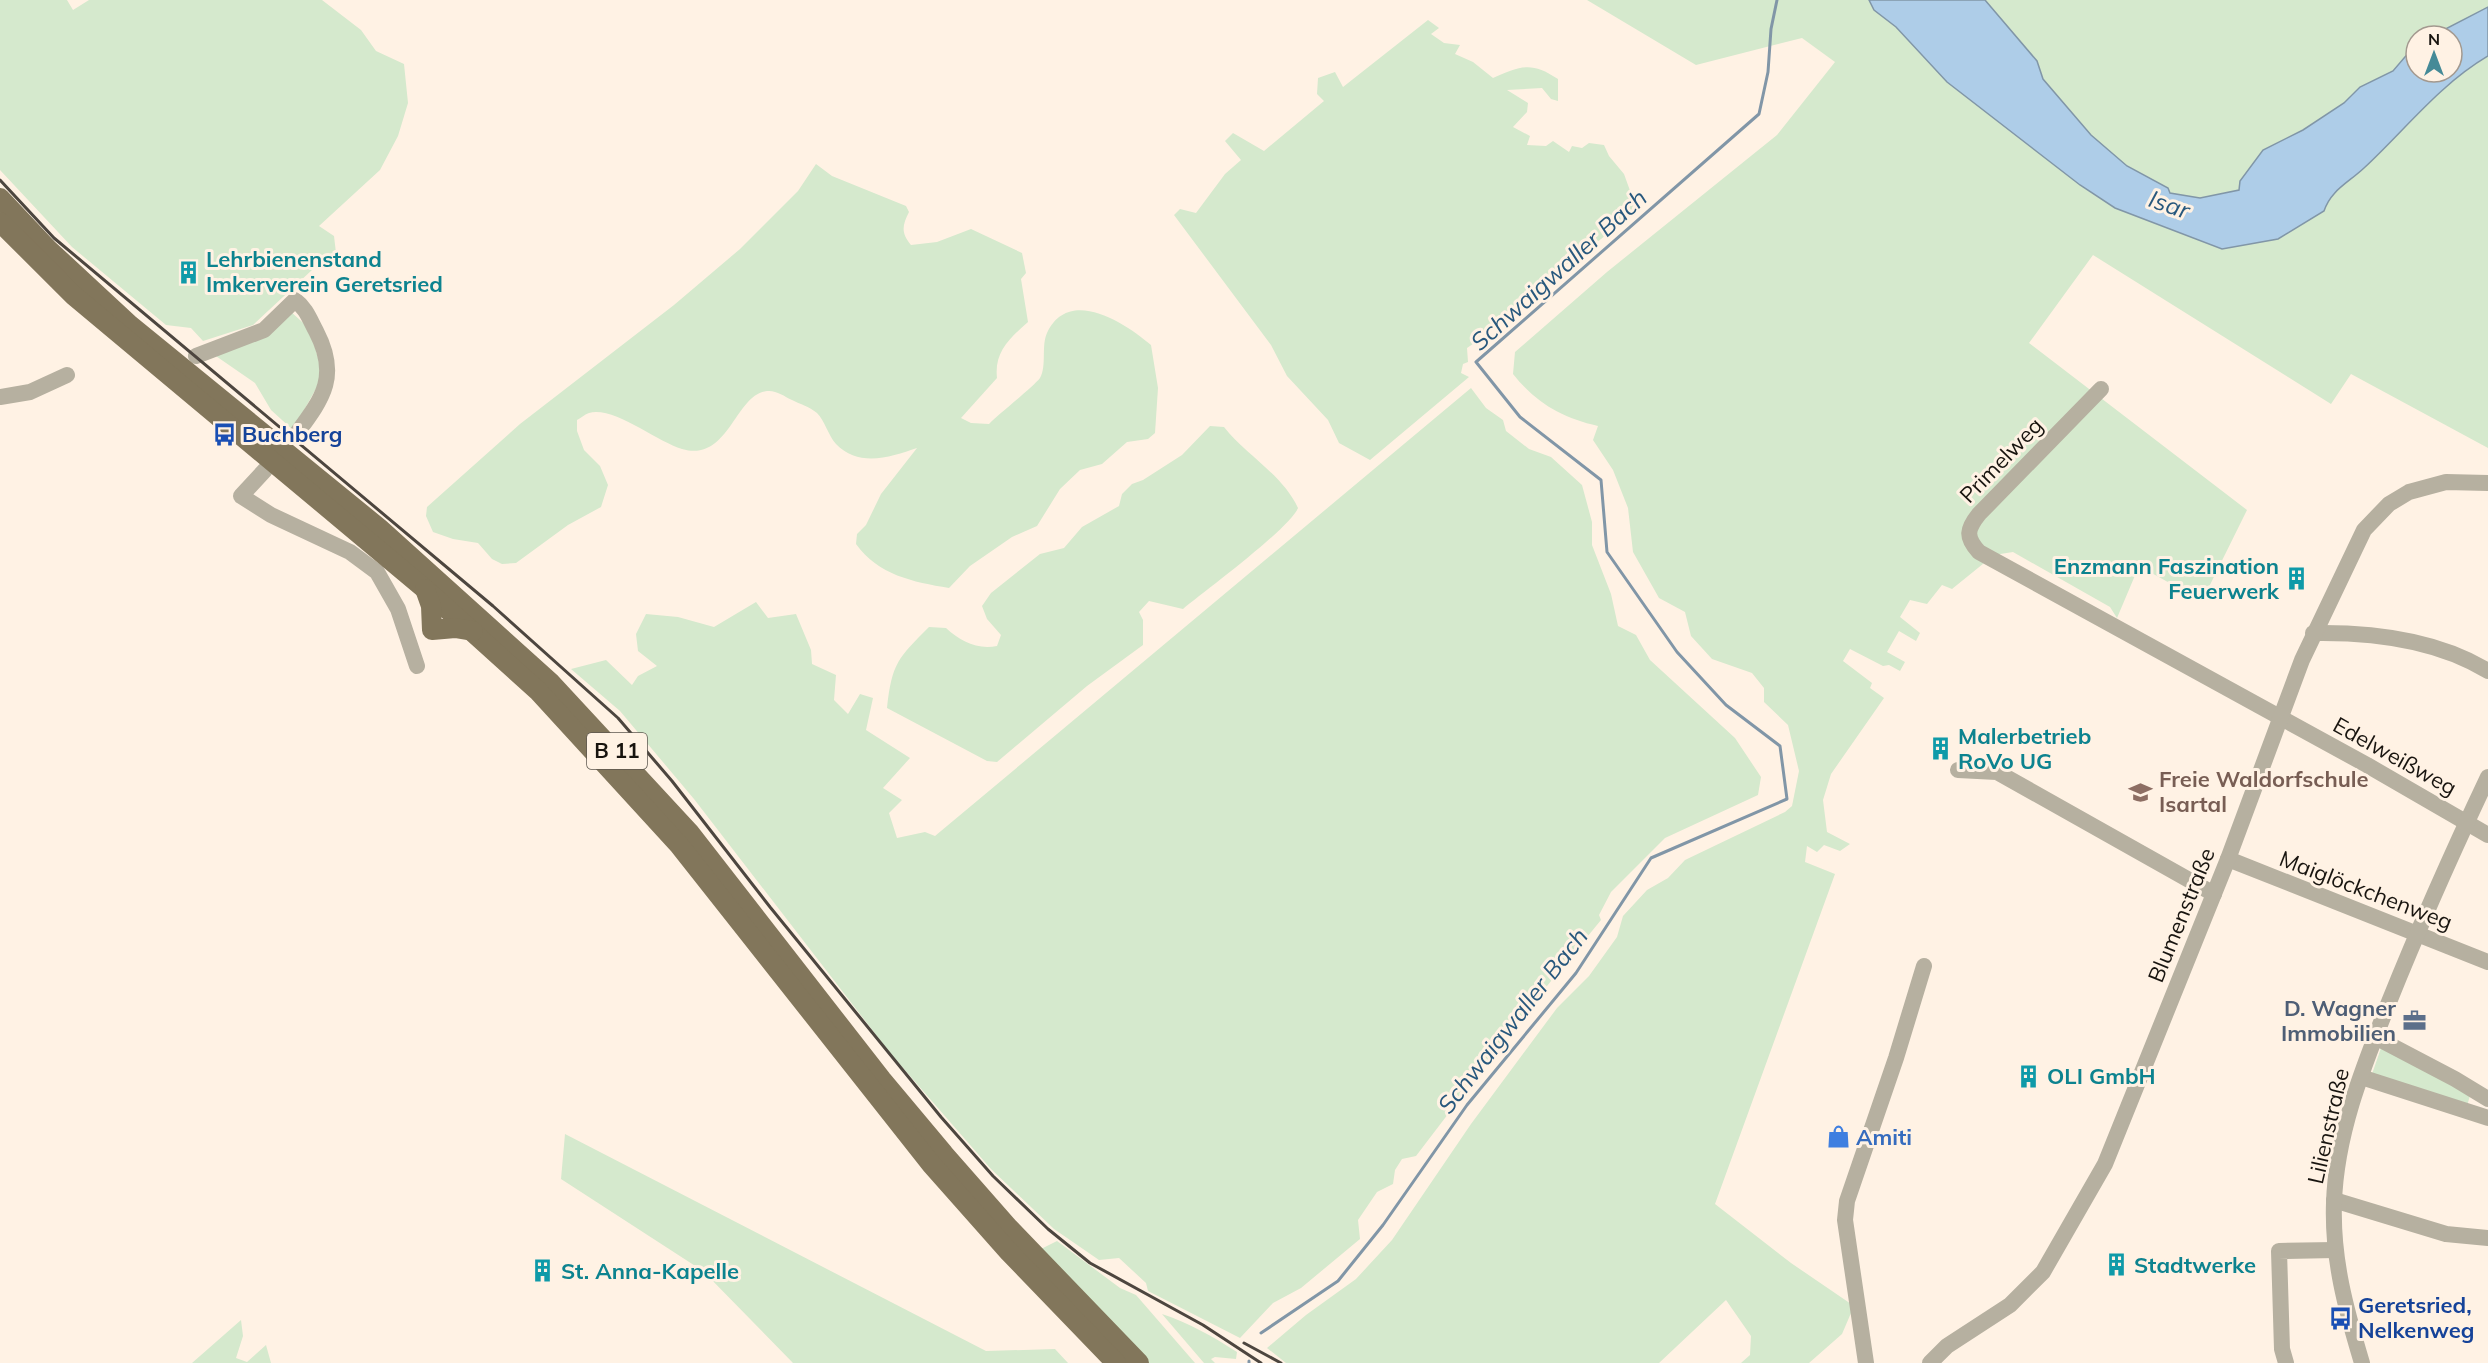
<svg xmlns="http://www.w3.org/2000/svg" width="2488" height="1363" viewBox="0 0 2488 1363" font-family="Mulish,sans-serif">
	<rect width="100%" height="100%" fill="#fff2e4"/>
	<!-- green -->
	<g fill="#d5e9cd" fill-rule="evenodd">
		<path d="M0,0H67L73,10L89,0H322L361,30L376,51L404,64L408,103L398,136L380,170L319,226L334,236L336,253L312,270L253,325L203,341L191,328L166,325L72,247L0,170Z"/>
		<path d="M1587,0H2488V448L2351,374L2331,404L2093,255L2029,343L2247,510L2202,601L2139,566L2117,618L2110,607L2013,552L1994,555L1952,589L1942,585L1927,604L1910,600L1900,617L1920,633L1916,641L1899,631L1887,652L1905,662L1900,671L1889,665L1883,666L1850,649L1843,661L1872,683L1870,688L1884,698L1831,774L1823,800L1827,832L1850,844L1840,851L1824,845L1817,852L1807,846L1805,862L1835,874L1715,1204L1791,1263L1854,1306L1842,1334L1809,1363H1741L1750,1355L1751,1336L1726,1300L1659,1363H1286L1267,1348L1306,1315L1356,1279L1392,1240L1471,1124L1557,1008L1589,976L1617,937L1623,916L1647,890L1668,878L1685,860L1785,812L1792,806L1799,771L1788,725L1764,702V688L1752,673L1712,659L1691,636L1685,612L1659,598L1633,552L1628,508L1613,470L1593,440L1598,426C1562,418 1536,403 1513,374L1515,352L1607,272L1777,135L1835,62L1802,38L1696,65ZM2416,36H2452V72H2416Z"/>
		<path d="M1428,20L1439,28L1431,34L1444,43L1460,45L1455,54L1473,62L1493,78C1521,66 1531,61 1558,79V101L1551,99L1542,88L1507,90L1528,103L1527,112L1513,127L1530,136L1527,145L1546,146L1553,141L1569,152L1572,146L1582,148L1589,143L1604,145L1609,156L1624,174L1637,210L1575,260L1555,270L1556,276L1522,300L1513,316L1498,322L1489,333L1467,348L1468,362L1463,364L1461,373L1469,377L1370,460L1339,443L1328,420L1287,376L1271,345L1174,215L1180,209L1196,213L1225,174L1241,160L1225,141L1233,133L1264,151L1324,101L1317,94L1318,78L1335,72L1343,87Z"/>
		<path d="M816,164L832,176L906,206L909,212C902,226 901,233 911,245L937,242L971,229L1022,253L1026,273L1021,279L1028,322C1010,338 994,352 997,378L961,418L971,423L989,424C1000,413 1033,387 1040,378C1047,366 1041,346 1047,333C1069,286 1125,323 1151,345L1158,388L1155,433L1148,439L1127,442L1102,464L1080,470L1060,489L1037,526L1012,537L970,566L949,588C913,582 878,575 856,544L857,534L866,525L881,494L917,448C891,457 859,468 836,444C828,435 825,421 817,413C810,407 800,404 792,400C784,396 776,390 767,391C735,394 729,463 682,449C657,442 614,406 589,413C585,414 581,418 577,420V431L584,450L600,466L608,485L601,507L568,525L516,563L502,564L492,559L478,543L453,539L433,532L426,516L427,507L520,424L674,305L740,249L798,191Z"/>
		<path d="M290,311L310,329L323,376L293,430L271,410L255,383L213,354Z"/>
		<path d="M1471,388L1486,408L1503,420L1506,431L1529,449L1551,457L1582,485L1592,522V545L1611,594L1618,626L1636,635L1650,660L1735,738L1761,777L1758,795L1665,838L1611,892L1599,915L1601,920L1529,1008L1416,1156L1402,1159L1395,1170L1393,1184L1377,1192L1358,1220L1360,1239L1301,1288L1273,1303L1240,1338L1148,1291L1146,1283L1119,1258L1099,1260L1054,1229L991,1169L890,1053L694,799L620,711L571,669L606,660L632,685L638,676L657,666L638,651L636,634L646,614L678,617L714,627L756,602L768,618L796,614L811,650L812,664L836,675L834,700L848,714L860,694L873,698L866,730L910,758L883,788L902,800L889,813L897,838L925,832L935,836Z"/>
		<path d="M1210,426L1224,427C1246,455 1283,475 1298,508C1290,528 1205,591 1183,609L1149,601L1139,612L1143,620V645L1087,686L997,762L987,761L887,708C892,663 898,658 929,627L946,628C960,641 977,650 997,646L1001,635L987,619L982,606L991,593L1040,554L1064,548L1082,527L1119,506L1122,494L1132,484L1143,480L1182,455Z"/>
		<path d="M2381,1048L2471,1092L2467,1106L2372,1074Z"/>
		<path d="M565,1134L986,1351L1055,1349L1068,1363H793L703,1271L561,1179Z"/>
		<path d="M1057,1241L1120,1288L1136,1295L1195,1363H1146L1037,1251Z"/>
		<path d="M1162,1314C1189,1323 1212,1336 1237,1352L1236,1359L1215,1357L1211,1359L1215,1363H1204Z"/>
		<path d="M241,1320L243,1336L236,1358L247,1362L266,1345L271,1363H192Z"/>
	</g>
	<!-- water -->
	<path fill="#aecde8" stroke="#8196a7" stroke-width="1.5" d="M1869,0H1985L2037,61L2043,79L2091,135L2127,166L2168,188L2170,193L2200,198L2239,190L2240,181L2263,150L2303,130L2344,103L2360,87L2393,71L2416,44V72H2452V36H2432L2488,7V56C2439,85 2405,130 2364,168C2348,183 2331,190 2324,211L2278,239L2222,249L2115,208L2080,185L1947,82L1896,27L1874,10Z"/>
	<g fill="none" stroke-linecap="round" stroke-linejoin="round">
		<!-- stream -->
		<g stroke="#8196a7" stroke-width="3">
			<path d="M1261,1333L1338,1281L1383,1225L1467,1105L1576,973L1651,858L1787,799L1780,746L1726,705L1677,652L1607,552L1601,480L1520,417L1476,362L1759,114L1768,72L1771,29L1777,0"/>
			<path d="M1249,1361V1363"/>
		</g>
		<!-- minor -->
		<g stroke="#b6b0a0" stroke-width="16">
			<path d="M196,356L264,330L295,300C306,308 310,320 316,331C339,375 324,397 297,433"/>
			<path d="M2101,389L1979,514C1967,529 1965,537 1979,552L2367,765L2488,835"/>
			<path d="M0,397L30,392L67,375"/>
			<path d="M265,470L241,496L271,515L350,552L377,572L398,609L417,666"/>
			<path d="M2313,633C2372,632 2436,639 2488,671"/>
			<path d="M1958,770L1997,772L2214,894"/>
			<path d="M2228,859L2488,962"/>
			<path d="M2375,1037L2455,1079L2488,1099"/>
			<path d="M2361,1077L2488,1118"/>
			<path d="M2334,1200L2446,1234L2488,1238"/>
			<path d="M1866,1363L1845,1220L1847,1201L1896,1058L1924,966"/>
			<path d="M1930,1363L1947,1346L2010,1305L2043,1272L2105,1164L2228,859L2302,660L2364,530L2389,504L2409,492L2446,482L2488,483"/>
			<path d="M2286,1363L2282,1349L2279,1251L2335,1250"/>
			<path d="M2362,1363C2346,1310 2332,1259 2334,1203C2336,1133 2364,1065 2389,1002C2420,925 2453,851 2488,777"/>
		</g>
		<!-- major -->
		<g stroke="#82765b" stroke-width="20">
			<path d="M0,198L48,249L130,325L379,528L551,683L689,832L882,1080L944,1154L1009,1228L1139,1363"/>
			<path d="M0,222L73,295L425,589L538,691L679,845L931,1164L1009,1252L1116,1363"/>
			<path d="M425,589L431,606L432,630L455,628L473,631"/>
		</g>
		<!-- rail -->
		<g stroke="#4d463f" stroke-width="3">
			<path d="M0,180L54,238L493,606L618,718L672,781L770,907L941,1117L993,1176L1048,1229L1090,1263L1203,1325L1261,1363"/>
			<path d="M1244,1343L1281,1363"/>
		</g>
	</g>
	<!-- icons -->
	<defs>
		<symbol id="building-bare" viewBox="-9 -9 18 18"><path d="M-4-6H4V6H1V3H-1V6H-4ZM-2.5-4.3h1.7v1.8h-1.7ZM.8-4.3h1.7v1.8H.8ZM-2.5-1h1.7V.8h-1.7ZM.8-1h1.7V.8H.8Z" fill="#0f9aa8" stroke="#fff2e4" stroke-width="2.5" paint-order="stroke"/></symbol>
		<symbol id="bus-bare" viewBox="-9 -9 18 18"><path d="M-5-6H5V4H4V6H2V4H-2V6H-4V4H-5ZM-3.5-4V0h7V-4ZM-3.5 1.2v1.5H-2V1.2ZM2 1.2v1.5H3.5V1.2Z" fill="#1a4fb4" stroke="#fff2e4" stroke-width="2.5" paint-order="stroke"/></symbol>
		<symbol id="school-bare" viewBox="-9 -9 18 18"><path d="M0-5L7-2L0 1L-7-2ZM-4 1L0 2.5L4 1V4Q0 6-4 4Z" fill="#8d6e63" stroke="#fff2e4" stroke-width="2.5" paint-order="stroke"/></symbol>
		<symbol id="office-bare" viewBox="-9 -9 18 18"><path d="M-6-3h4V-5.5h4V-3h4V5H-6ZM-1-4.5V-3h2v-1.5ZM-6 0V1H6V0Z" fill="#5c6f8a" stroke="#fff2e4" stroke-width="2.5" paint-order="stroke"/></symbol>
		<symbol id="shop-bare" viewBox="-9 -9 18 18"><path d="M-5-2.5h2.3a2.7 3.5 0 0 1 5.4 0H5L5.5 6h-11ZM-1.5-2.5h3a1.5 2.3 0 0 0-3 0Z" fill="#3f7fe0" stroke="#fff2e4" stroke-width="2.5" paint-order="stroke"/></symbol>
	</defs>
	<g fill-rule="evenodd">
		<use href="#building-bare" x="172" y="256" width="33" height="33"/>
		<use href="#bus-bare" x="208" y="418" width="33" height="33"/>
		<use href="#building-bare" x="2280" y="562" width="33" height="33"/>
		<use href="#building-bare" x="1924" y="732" width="33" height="33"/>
		<use href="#school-bare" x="2124" y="776" width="33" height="33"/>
		<use href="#office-bare" x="2398" y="1004" width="33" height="33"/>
		<use href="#building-bare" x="2012" y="1060" width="33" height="33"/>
		<use href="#shop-bare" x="1822" y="1120" width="33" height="33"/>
		<use href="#building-bare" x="2100" y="1248" width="33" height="33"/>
		<use href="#building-bare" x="526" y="1254" width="33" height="33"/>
		<use href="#bus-bare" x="2324" y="1302" width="33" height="33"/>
	</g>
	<g text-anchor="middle" stroke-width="6" stroke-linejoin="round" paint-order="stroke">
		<!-- shield labels -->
		<rect fill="#fff2e4" stroke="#5d574f" stroke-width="1.5" x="587" y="733" width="60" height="36" rx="4.5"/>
		<g font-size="21" font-weight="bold" fill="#18140f">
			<text x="617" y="758">B 11</text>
		</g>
		<!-- culture labels -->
		<g font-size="22" font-weight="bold" fill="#0d838f" stroke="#fff2e4" text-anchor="start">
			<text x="206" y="267">Lehrbienenstand<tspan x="206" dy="25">Imkerverein Geretsried</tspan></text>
			<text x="2279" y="574" text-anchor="end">Enzmann Faszination<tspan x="2279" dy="25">Feuerwerk</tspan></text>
			<text x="1958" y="744">Malerbetrieb<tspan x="1958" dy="25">RoVo UG</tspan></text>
			<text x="2047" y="1084">OLI GmbH</text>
			<text x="2134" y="1273">Stadtwerke</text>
			<text x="561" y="1279">St. Anna-Kapelle</text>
		</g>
		<!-- transit labels -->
		<g font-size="22" font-weight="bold" fill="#164399" stroke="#fff2e4" text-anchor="start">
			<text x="242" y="442">Buchberg</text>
			<text x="2358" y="1313">Geretsried,<tspan x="2358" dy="25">Nelkenweg</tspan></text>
		</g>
		<!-- street labels -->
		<g font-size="22" fill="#18140f" stroke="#fff2e4">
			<text transform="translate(2001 460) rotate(-46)" y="8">Primelweg</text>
			<text transform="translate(2395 756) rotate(29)" y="8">Edelweißweg</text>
			<text transform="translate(2366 890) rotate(21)" y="8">Maiglöckchenweg</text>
			<text transform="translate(2181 915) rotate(-68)" y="8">Blumenstraße</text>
			<text transform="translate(2328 1126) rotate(-77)" y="8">Lilienstraße</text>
		</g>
		<!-- education labels -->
		<g font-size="22" font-weight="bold" fill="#785e54" stroke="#fff2e4" text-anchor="start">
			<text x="2159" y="787">Freie Waldorfschule<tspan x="2159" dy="25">Isartal</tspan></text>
		</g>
		<!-- service labels -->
		<g font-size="22" font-weight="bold" fill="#4e5e75" stroke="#fff2e4" text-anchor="end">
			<text x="2396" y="1016">D. Wagner<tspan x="2396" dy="25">Immobilien</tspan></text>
		</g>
		<!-- shop labels -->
		<g font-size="22" font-weight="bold" fill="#366cbe" stroke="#fff2e4" text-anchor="start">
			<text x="1856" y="1145">Amiti</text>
		</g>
		<!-- water labels -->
		<g font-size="24" font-style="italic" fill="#28587d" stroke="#fff2e4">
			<text transform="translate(2169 205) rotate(19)" y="8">Isar</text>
			<text transform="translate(1559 270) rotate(-42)" y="8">Schwaigwaller Bach</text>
			<text transform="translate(1513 1021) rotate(-52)" y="8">Schwaigwaller Bach</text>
		</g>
	</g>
	<!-- north arrow -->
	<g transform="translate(2434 54)"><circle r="28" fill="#fff2e4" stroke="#a3998f" stroke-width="1.5"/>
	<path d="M0-4.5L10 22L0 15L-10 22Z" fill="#458a97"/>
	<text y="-9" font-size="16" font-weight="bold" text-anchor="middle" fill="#18140f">N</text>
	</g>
</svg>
